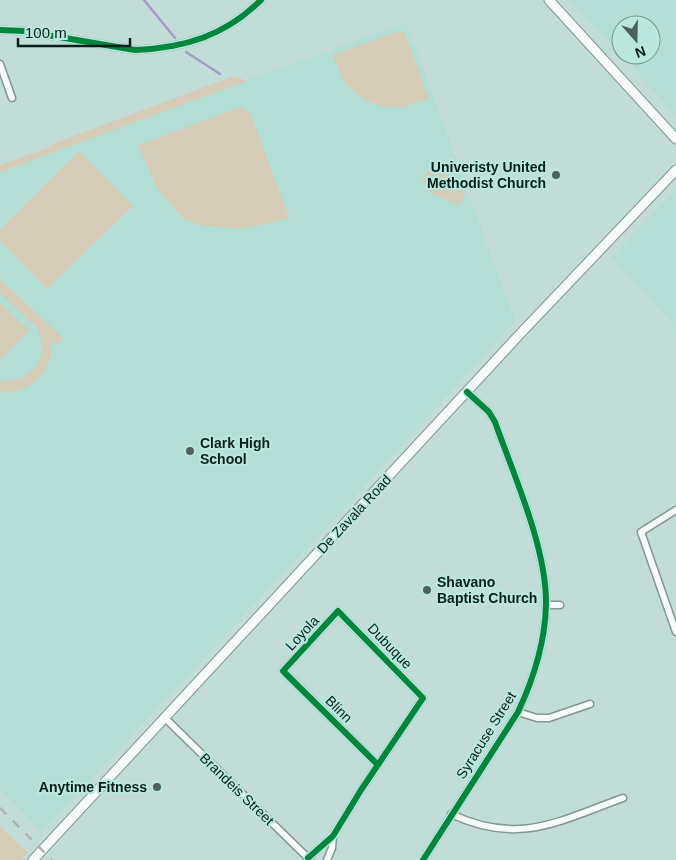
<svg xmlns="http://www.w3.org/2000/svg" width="676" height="860" viewBox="0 0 676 860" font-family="Helvetica,sans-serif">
	<rect width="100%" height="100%" fill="#c2dcd7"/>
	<!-- built -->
	<g fill="#b2ded5" fill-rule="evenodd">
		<path d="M569,0H676V114ZM621,25H651V55H621Z"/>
		<path d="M406,22L515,321L388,461L42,832L0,789V172Z"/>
		<path d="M676,191V328L612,257Z"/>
	</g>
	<!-- green -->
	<g fill="#d5ccb8">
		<path d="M400,31L405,33L429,99L401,107H383L365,100L346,85L332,55Z"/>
		<path d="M234,76L247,81L0,172V165L47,148L52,144Z"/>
		<path d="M240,107L251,114L289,217L275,222L239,229L200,225L184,219L158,190L138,145Z"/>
		<path d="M79,151L133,206L47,289L0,241V229Z"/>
		<path d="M434,165L449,169L456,185L466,191L460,205L431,194L422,179Z"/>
		<path d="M0,279L63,338L57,345L52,341C53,372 30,394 0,392V381C32,384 51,357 37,328L0,293Z"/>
		<path d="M0,303L29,330L0,361Z"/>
		<path d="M0,826L28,853L21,860H0Z"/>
	</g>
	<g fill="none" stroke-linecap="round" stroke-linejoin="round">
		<!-- stream -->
		<g stroke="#a49cc6" stroke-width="2.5">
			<path d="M144,0L175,38"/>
			<path d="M186,52L220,74"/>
		</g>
		<defs>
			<g id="minor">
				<path d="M0,30L24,31L135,50C184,48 225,36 261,0"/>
				<path d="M0,64L12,98"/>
				<path d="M676,510L641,532L676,632"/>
				<path d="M546,605H560"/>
				<path d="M518,712L537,718H549L590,704"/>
				<path d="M165,718L310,860"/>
				<path d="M451,814C519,846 559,821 623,798"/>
				<path d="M308,858L333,836L361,790L423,698L338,611L283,671L378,765"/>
				<path d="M327,860L332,848L333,836"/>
				<path d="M423,860L518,712C534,678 545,643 546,605C547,548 514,476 495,422L489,412L467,392"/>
			</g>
			<g id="secondary">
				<path d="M549,0L676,139"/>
				<path d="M33,860L520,334L676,170"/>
			</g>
		</defs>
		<!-- minor casing -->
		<use href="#minor" stroke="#829692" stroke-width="9"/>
		<!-- secondary casing -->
		<use href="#secondary" stroke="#829692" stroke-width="11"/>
		<!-- minor -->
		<use href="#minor" stroke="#f6faf9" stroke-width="6"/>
		<!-- secondary -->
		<use href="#secondary" stroke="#f6faf9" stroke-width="9"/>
		<!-- rail -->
		<path stroke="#aeb4b2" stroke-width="2.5" stroke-dasharray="9 9" stroke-linecap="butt" d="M0,808L52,860"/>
		<defs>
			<g id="cycleway">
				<path d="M0,30L24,31L135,50C184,48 225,36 261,0"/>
				<path d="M308,858L333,836L361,790L423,698L338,611L283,671L378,765"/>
				<path d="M423,860L518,712C534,678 545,643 546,605C547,548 514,476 495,422L489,412L467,392"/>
			</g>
		</defs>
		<!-- cycleway casing -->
		<use href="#cycleway" stroke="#b7e7dd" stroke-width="9"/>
		<!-- cycleway -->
		<use href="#cycleway" stroke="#00873e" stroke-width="6"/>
	</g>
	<!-- markers -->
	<g fill="#4c615d" stroke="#b7e7dd" stroke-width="2">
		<circle cx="556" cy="175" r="5"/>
		<circle cx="190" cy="451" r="5"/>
		<circle cx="427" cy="590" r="5"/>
		<circle cx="157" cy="787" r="5"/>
	</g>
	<g text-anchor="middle" stroke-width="4.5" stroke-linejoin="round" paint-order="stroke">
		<!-- poi labels -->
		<g font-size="14" font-weight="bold" fill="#0c1f1b" stroke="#b7e7dd" text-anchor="end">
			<text x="546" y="172">Univeristy United<tspan x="546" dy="16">Methodist Church</tspan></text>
			<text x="200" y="448" text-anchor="start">Clark High<tspan x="200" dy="16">School</tspan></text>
			<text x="437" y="587" text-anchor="start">Shavano<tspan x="437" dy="16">Baptist Church</tspan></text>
			<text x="147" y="792">Anytime Fitness</text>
		</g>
		<!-- street labels -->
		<g font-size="14" fill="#0c1f1b" stroke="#b7e7dd">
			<text transform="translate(354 514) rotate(-47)" y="5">De Zavala Road</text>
			<text transform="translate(302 633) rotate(-47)" y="5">Loyola</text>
			<text transform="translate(390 646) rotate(46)" y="5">Dubuque</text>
			<text transform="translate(339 709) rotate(45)" y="5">Blinn</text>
			<text transform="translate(486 735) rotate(-58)" y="5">Syracuse Street</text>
			<text transform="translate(237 789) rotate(44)" y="5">Brandeis Street</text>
		</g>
	</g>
	<!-- north arrow -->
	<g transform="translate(636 40) rotate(160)"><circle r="24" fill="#b7e7dd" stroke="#73978f"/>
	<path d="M0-4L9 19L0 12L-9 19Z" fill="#4c615d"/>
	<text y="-8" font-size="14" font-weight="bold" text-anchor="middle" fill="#0c1f1b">N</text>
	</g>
	<!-- scale -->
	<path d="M18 38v8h112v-8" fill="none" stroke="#0c1f1b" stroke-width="2.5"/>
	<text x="25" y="38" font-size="15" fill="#0c1f1b" stroke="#b7e7dd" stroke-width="4" paint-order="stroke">100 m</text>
</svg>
